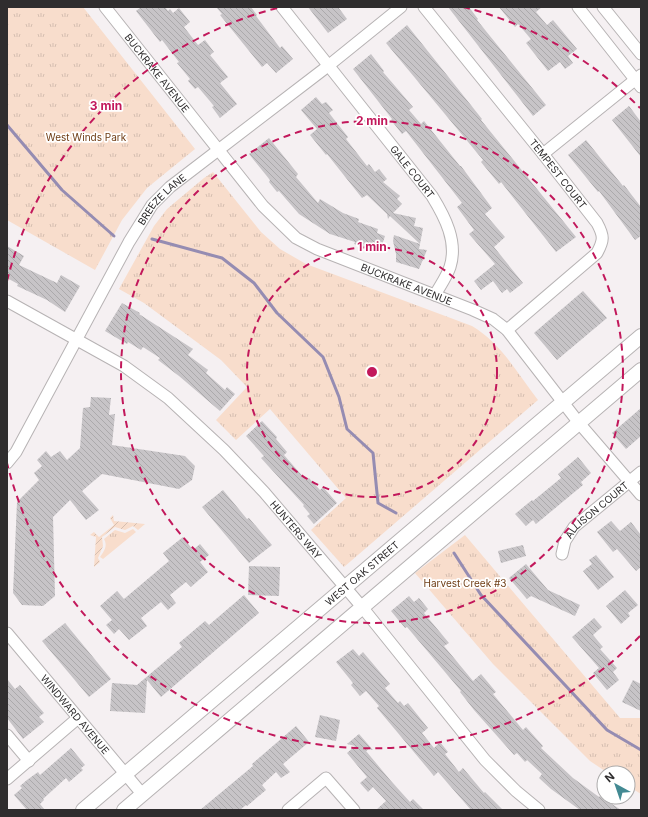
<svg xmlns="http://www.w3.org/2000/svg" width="648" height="817" viewBox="0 0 648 817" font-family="Inter,sans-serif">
	<defs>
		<pattern id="grass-tufts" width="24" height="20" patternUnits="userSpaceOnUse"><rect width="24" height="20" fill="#f8ddcc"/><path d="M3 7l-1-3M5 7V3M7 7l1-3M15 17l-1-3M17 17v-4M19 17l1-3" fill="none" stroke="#d5beb0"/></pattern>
		<pattern id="garden-furrows" width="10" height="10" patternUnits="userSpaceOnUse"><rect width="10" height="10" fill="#f8ddcc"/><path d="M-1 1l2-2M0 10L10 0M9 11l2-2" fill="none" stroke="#d5beb0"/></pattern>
		<pattern id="building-back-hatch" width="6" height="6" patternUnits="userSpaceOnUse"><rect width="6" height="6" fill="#c7c4c7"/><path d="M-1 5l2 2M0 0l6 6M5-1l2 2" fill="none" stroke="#aba9ab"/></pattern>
	</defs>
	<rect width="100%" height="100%" fill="#f5f0f2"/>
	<!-- grass -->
	<g fill="url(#grass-tufts)">
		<path d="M7,7H83L195,149L147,188L122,220L95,270L7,220Z"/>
		<path d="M213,172L261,232L280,249L306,264L472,326C501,343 518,374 538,400L344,567L311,530L346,498L270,409L236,440L216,420L247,387L221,360L144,303L119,289L154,226L167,209L204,178Z"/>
		<path d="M133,529L136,532L103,559L100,557C104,551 108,546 104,539L115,530L125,533Z"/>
		<path d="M465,535L620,718H641V794L628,786V773H608L590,761L493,664L415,573Z"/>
	</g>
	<!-- garden -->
	<path fill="url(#garden-furrows)" d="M113,515L114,521L145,524L138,530L133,526L125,530L115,527L102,537L103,546L98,558L100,562L94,567L96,537L90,535L94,532L99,537L114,525L110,518Z"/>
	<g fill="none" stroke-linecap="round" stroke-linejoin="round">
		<!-- stream -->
		<g stroke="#958cb2" stroke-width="3">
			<path d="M7,125L62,190L114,236"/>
			<path d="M152,239L222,258L254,283L277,313L323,357L339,397L347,429L373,453L378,503L396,513"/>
			<path d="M454,553L481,595L607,730L641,750"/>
		</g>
	</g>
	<!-- building -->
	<g fill="url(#building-back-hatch)">
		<path d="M141,7H165L168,11L170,9L173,13L179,8L190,22L184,27L198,45L205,40L214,52L210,55L228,77L220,83L237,104L220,118L212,107L214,106L198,87L195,89L188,81L190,79L177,63L179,62L162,40L160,42L136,11Z"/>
		<path d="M216,7H251L257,15L256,16L280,48L282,46L293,59L276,73L267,63L262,67L220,15L222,14Z"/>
		<path d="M308,7H338L347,19L328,33Z"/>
		<path d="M448,7H469L478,19L477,20L546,105L533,116Z"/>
		<path d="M499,7H542L536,12L547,25L553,20L577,49L568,56L573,63L565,69L560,62L548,71L526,43L531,39L518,24L515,27Z"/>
		<path d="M407,25L482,119L481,120L576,237L556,252L501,182L499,184L481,162L483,160L386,43Z"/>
		<path d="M371,54L384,71L383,72L413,107L409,110L421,124L424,121L460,166H461L492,208L485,214L505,237L494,247L523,283L510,293L507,289L502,293L493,281L481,290L474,281L495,264L469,234L474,230L457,207L462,203L406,131L402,134L391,120L392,119L353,69Z"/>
		<path d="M316,97L322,104L326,102L333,110L329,113L348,137L346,139L367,166L369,164L375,172L379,169L387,179L383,182L400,196L397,199L402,204L393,213L416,218L414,226L423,228L420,244L390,216L388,219L387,214L367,195L362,198L327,154L326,155L310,135L317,129L301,110Z"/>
		<path d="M629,106L641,122V157L612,120Z"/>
		<path d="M269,138L298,174L296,177L318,203L320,199L343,213L359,219L358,222L378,229L377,233L385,236L380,251L370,247V249L354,244L355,242L330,234L299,214L279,191L277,192L269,182L270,180L249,154Z"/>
		<path d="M586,140L623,186L624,185L641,207V236L635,240L599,191L598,192L568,155Z"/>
		<path d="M394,235L420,244L419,249L427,250L419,269L396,262V254L393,241Z"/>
		<path d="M7,246L24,256L19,265L57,283L61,275L80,286L65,312L47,300L17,286L18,284L7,278Z"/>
		<path d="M583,291L607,318L557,360L534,333Z"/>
		<path d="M122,303L140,313L139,314L193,349L188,355L208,370L206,373L225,390L227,387L235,394L220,411L179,376L158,360L160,358L143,347L141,350L128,342L127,344L105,331Z"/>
		<path d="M91,397L111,398L109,415L115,414L112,445L185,456L195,466L192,480L179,489L102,474L82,491L99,510L86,520L70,500L53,517L55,596L43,606L22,605L13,593L17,502L39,480L34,473L42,466L37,460L46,451L51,457L60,451L67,460L80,448L83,408L90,407Z"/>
		<path d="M641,408V436L626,449L612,433Z"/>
		<path d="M262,421L277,437L276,439L287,452L284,455L306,480L309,478L320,490L323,487L337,503L314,524L307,516L310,514L303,506L304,505L261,458L264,456L246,436Z"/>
		<path d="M578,457L591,473L581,482L583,485L536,524L533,520L526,526L515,514L532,500L533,501L561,478L558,474Z"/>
		<path d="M223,490L247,519L249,518L272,545L249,563L202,507Z"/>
		<path d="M611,521L620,531L631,522L641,535V567L636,571L617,549L613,552L597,532Z"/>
		<path d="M183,537L193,550L200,544L209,555L200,562L208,572L191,587L186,582L170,595L176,603L168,610L161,602L141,618L147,626L129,640L119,629L114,634L106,625L112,620L100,606L117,591L124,599L169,561L163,553Z"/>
		<path d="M523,545L526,556L501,563L498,551Z"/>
		<path d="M596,555L614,577L598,590L583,571L592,564L589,560Z"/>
		<path d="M526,564L548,590L580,605L575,616L531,596L527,599L509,578Z"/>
		<path d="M249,566L280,567L279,596L248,595Z"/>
		<path d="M625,590L638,605L628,613L630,616L621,624L606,606Z"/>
		<path d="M244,595L259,613L161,697L147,680L145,713L110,711L112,683L137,685L182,647L179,643L205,621L209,625Z"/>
		<path d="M409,596L414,602L419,598L428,609L424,613L449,643L444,646L473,681L481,674L496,692L493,694L523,730L526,727L543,746L541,748L573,778L599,797L600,796L621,810H580L551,789L539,778L542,774L527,760L525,762L517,753L514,755L474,710L460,692L461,691L407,627L405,628L391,611Z"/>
		<path d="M594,618L602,627L593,635L603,647L600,649L617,668L613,672L619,680L607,690L593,673L599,668L572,637Z"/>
		<path d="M65,623L111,679L89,697L42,641Z"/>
		<path d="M353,649L359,656L363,652L390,684L385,688L398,703L400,701L404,706L408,703L428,728L422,733L434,748L440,742L448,752L445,754L459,772L463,768L484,793L485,792L503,810H471L438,772L434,776L377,708L379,706L366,691L360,696L351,685L353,683L336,662Z"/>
		<path d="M7,679L15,689L20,685L44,713L39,717L44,722L23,739L7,718Z"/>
		<path d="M633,680L641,684V711L622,702Z"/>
		<path d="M320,715L340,720L336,741L315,737Z"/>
		<path d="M296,726L309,742L283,764L290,772L281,778L276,772L262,785L266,790L247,806L246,805L240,810H200L253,766L252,764Z"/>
		<path d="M359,734L373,750L369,749L366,751L391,781L410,802L413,799L424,810H376L386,801L373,787L368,792L360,783L367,777L347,753L355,746L347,744Z"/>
		<path d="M71,748L85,765L81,768L83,770L69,782L66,778L43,799L44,800L40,804L45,810H27L14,795L22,788L20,786L27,780L38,772L40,775Z"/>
	</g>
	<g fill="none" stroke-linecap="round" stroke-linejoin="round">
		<defs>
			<g id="minor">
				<path id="s1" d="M105,7L263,206L296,238L317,249L473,310L493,319L507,330L579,423L641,495"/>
				<path id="s2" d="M282,7L432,196C445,217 458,242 450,267C447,276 440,286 435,295"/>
				<path id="s3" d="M424,7L543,154L597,223C604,236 604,240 597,253L507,330"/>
				<path d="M578,7L641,87"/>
				<path d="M603,7L641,54"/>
				<path d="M543,154L641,75"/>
				<path id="s4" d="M7,301L124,366L168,398L224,450L264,492L362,607L485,760L516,791L539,810"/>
				<path id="s5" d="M7,463L16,452L129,242L152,205L170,187L328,66L401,7"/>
				<path id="s6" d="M562,554L565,541L574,527L641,472"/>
				<path id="s7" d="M7,633L143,795"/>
				<path d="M7,735L29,761"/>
				<path d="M7,779L78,718"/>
				<path d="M288,810L326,778L354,810"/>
			</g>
			<g id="major">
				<path id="s8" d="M83,810L641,336"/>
				<path d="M124,810L641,370"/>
			</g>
		</defs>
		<!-- minor casing -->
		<use href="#minor" stroke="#b7b3b4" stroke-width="13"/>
		<!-- major casing -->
		<use href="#major" stroke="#b7b3b4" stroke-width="16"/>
		<!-- minor -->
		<use href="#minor" stroke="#fff" stroke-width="11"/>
		<!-- major -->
		<use href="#major" stroke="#fff" stroke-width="14"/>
	</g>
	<!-- distance rings -->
	<g fill="none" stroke="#c2185b" stroke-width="2" stroke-dasharray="7 5">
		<circle cx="372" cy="372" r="125"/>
		<circle cx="372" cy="372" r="251"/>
		<path d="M640 636A376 376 0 0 1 7 463M7 281A376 376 0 0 1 281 7M463 7A376 376 0 0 1 640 108"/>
	</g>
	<g text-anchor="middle" stroke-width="3.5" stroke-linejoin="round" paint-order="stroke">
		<!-- street labels -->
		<g font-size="10" fill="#2f2d2e" stroke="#fff">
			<text dy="4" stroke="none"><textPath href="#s1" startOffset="84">BUCKRAKE AVENUE</textPath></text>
			<text dy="4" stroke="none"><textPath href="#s2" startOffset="210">GALE COURT</textPath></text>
			<text dy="4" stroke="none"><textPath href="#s3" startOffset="214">TEMPEST COURT</textPath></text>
			<text dy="4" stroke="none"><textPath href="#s5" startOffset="307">BREEZE LANE</textPath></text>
			<text dy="4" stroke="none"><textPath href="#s1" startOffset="420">BUCKRAKE AVENUE</textPath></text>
			<text dy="4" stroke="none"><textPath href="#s6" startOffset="58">ALLISON COURT</textPath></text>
			<text dy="4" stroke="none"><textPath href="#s4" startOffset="372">HUNTERS WAY</textPath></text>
			<text dy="4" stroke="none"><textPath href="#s8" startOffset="366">WEST OAK STREET</textPath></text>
			<text dy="4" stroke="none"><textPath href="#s7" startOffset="106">WINDWARD AVENUE</textPath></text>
		</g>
		<!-- park labels -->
		<g font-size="10" fill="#6e3c14" stroke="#fff">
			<text x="86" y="141">West Winds Park</text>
			<text x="465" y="587">Harvest Creek #3</text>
		</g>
	</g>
	<circle cx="372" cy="372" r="6" fill="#c2185b" stroke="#fff" stroke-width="2"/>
	<g font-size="12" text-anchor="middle" font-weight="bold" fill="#c2185b" stroke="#fff" stroke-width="3.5" stroke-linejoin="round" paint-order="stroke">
		<text x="106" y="110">3 min</text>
		<text x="372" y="125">2 min</text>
		<text x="372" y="251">1 min</text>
	</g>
	<!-- border -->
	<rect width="648" height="817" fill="none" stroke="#2f2d2e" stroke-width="16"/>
	<!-- north arrow -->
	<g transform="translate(616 785) rotate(320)"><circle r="19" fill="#ffffff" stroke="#acabab"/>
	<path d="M0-3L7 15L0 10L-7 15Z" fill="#438a93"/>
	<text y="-6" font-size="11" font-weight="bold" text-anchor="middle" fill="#2f2d2e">N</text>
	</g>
</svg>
